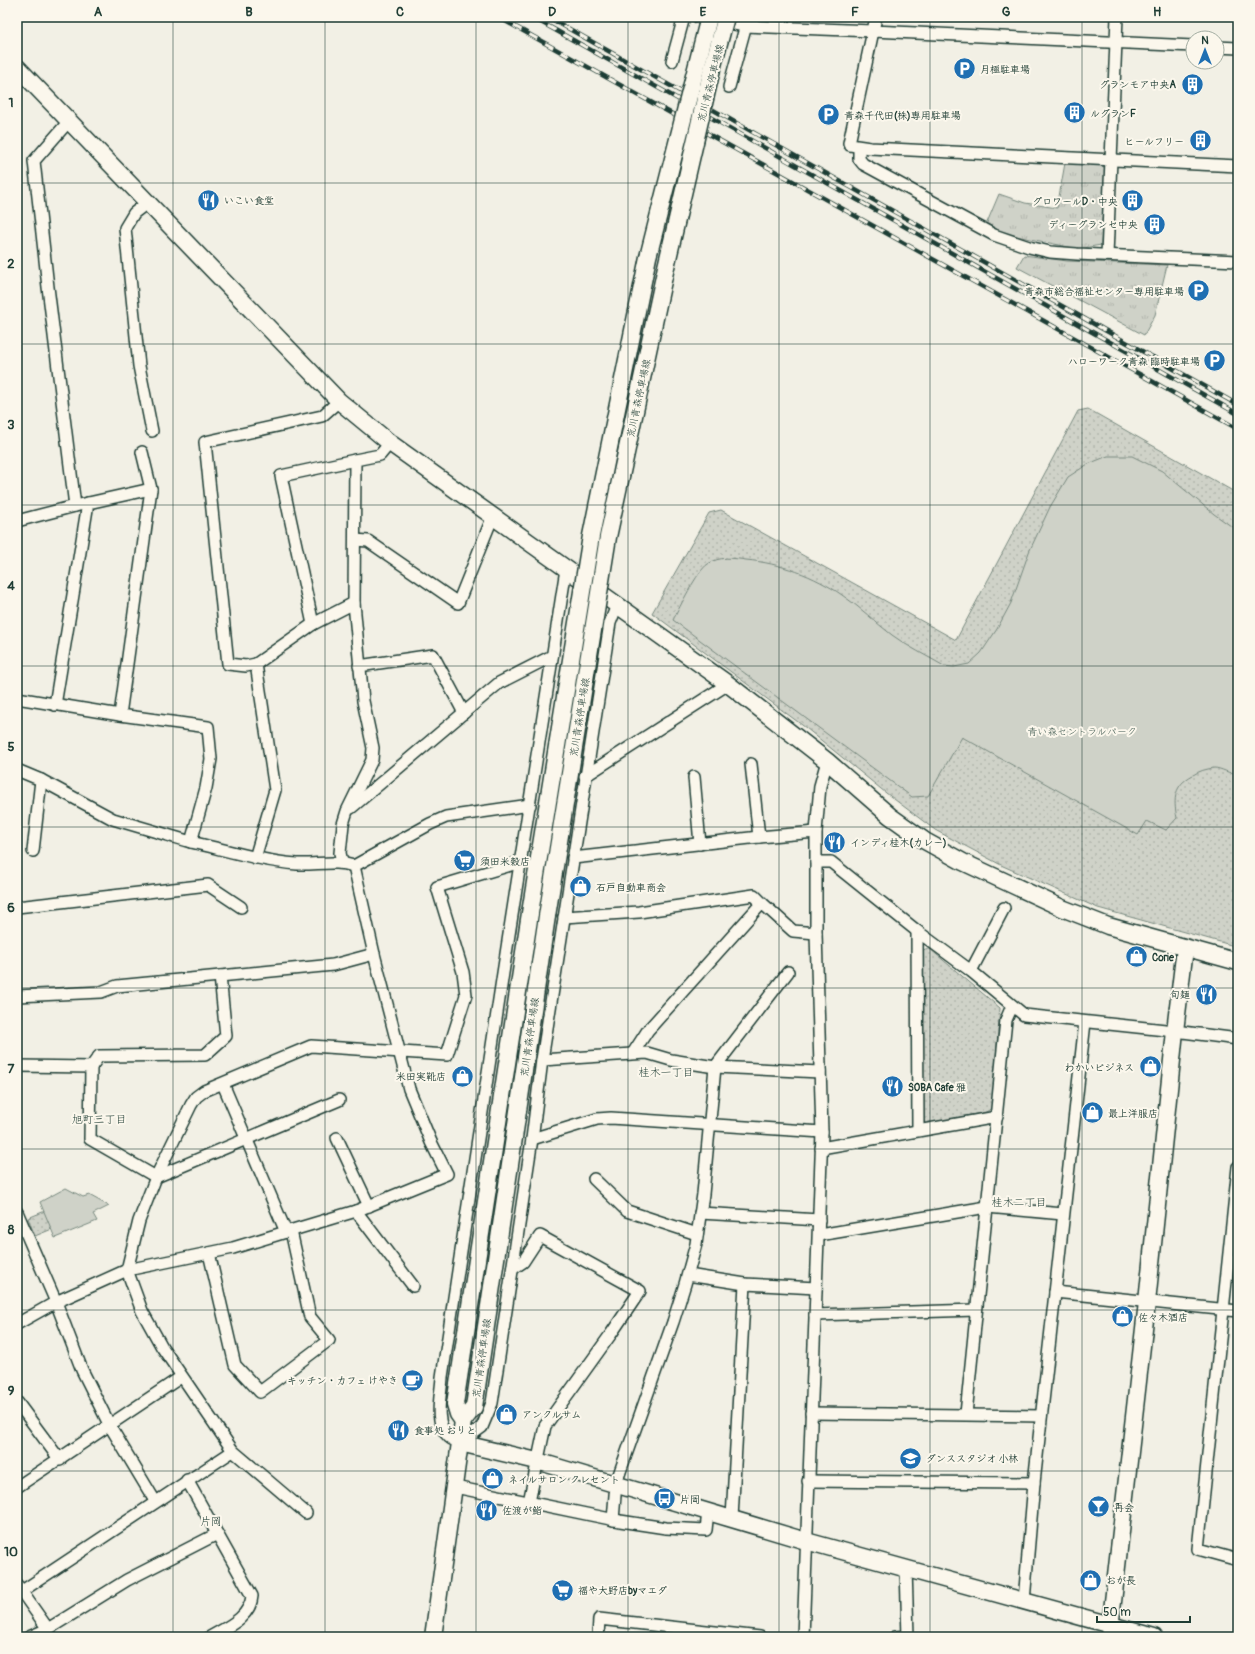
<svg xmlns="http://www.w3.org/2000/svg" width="1255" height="1654" viewBox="0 0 1255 1654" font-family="Pangolin,'Klee One',sans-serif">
	<defs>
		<pattern id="grass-tufts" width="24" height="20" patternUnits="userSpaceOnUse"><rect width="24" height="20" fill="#cfd2c8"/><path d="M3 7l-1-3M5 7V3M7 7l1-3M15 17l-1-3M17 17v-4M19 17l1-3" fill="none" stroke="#b1b5ac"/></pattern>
		<pattern id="park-dots" width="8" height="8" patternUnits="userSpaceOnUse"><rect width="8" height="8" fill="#cfd2c8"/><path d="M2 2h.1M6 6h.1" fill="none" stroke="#b1b5ac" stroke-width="1.8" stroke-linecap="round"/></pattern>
	</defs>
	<rect width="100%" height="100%" fill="#f2f0e5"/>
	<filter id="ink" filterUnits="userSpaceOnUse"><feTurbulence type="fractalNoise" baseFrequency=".025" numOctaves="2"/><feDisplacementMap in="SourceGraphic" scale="8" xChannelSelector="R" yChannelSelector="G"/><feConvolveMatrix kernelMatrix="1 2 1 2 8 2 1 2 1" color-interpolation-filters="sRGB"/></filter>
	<g filter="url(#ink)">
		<!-- grass -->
		<g fill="url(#grass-tufts)" stroke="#77887e">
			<path d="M1065,163L1101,165L1105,168L1101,245L1078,249L1002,233L986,225L999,194L1025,203L1057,208Z"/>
			<path d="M1024,255L1067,261L1167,265L1155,315L1144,335L1017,267Z"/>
		</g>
		<!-- park -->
		<g fill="url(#park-dots)" stroke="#77887e">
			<path d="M1088,409L1238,494V947L1098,908L1003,866L935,830L886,793L806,728L652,613L709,513L721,510L956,640L1078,411Z"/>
			<path d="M925,949H930L1000,1008L992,1108L986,1112L926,1124L922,1120V953Z"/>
			<path d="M45,1211L52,1229L35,1236L28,1218Z"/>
		</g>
		<!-- pitch -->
		<g fill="#cfd2c8" stroke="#77887e">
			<path d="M1108,456H1132L1162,471L1214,514L1238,531V775C1230,774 1221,768 1214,768C1206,769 1199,771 1193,775C1174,785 1173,799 1177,818L1166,830L1147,821L1138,835L962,737L928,796L912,797L673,620C680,607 697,571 708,564C719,556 733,558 746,560C780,563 815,576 842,595C860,607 875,622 892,635C908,647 927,656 944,666L954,667L969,664L981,653L997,629L1011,603L1029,552L1050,507L1068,477L1088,464Z"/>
			<path d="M66,1188L83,1197L89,1195L109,1206L93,1214L97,1221L55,1238L40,1202Z"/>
		</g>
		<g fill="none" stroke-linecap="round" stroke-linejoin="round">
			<defs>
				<g id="street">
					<path d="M698,17L745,26L873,31L849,143L850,145L870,148L1238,166"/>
					<path d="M876,17L873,31L1193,46"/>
					<path d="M1217,47L1238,48"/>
					<path d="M672,61L684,17"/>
					<path d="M729,87L748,17"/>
					<path d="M69,121L34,161L48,287L75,506"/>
					<path d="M859,147V159L863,164L994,235L1029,247L1050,252L1077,254L1238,261"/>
					<path d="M147,203L134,213L125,228L139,366L152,431"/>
					<path d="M1107,255L1117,17"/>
					<path d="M339,401L322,416L205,442L228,664L246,666L256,664L313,624L354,603"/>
					<path d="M17,521L75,506L151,489"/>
					<path d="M355,540L368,541L458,603L493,516"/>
					<path d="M566,569L503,973L442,1377C441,1396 433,1423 449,1437C452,1440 457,1441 460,1443L482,1427L492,1403L532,1139L542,1060L610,623L617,605"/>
					<path d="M313,624L281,476L355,460"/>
					<path d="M359,666L433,655L464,713"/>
					<path d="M17,698L120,715L208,727L211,759L206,788L191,842C226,850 261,861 297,864C317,865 334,860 354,866L430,824L446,817L530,805"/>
					<path d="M55,705L88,503"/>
					<path d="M120,715L151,489L142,452"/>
					<path d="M751,764L759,837"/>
					<path d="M17,770L41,780L113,819L191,842"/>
					<path d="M585,776L728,684"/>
					<path d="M694,777L700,844"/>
					<path d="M351,808L499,683L552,656"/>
					<path d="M33,851L41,780"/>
					<path d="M255,858L275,790L256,664"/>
					<path d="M573,858L759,837L816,832"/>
					<path d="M342,862L340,853L343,824L347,811L372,760L373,748L363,701L354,603L355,460L380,455L390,443"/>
					<path d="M816,862H831L917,931L971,971L1024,1015L1175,1031L1238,1039"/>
					<path d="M17,907L208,885L241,907"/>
					<path d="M564,917L639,912L754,895L762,903"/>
					<path d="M917,931L918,1130"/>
					<path d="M971,971L1004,908"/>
					<path d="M17,996L101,992L117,986L333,965L374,954"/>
					<path d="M633,1053L648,1030L762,903L793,931L816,933"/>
					<path d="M542,1060L647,1053L671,1060L715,1067L820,1072"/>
					<path d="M17,1066L91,1067L90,1139L156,1177"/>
					<path d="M91,1067L99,1056L205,1055L226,1036L220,976"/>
					<path d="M223,1084L286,1232"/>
					<path d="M337,1138L369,1206"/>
					<path d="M532,1139L597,1119L611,1118L822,1132"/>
					<path d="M821,1148L997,1117"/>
					<path d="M1238,1167L1198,1549L1238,1560"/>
					<path d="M156,1177L339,1100"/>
					<path d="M594,1179L627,1211L697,1234"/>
					<path d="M356,1211L413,1286"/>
					<path d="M700,1213L819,1220"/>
					<path d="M819,1235L987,1207L1063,1214"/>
					<path d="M209,1253L235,1365L260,1392L329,1340L310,1317L291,1231"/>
					<path d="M514,1268L523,1262L540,1236L640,1291L611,1334L545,1426L529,1502"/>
					<path d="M688,1275L745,1284L816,1288"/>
					<path d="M1055,1292L1238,1311"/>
					<path d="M815,1315L976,1310"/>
					<path d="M17,1324L56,1302L17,1212"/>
					<path d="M17,1402L60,1460"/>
					<path d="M811,1413L1041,1416"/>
					<path d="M966,1414L1006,1020L1012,1006"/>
					<path d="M187,1480L252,1596C250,1618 227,1627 210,1637"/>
					<path d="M808,1481L1034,1483L1085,1022"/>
					<path d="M17,1487L181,1377"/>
					<path d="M455,1487L620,1521L666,1528L706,1530L708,1511"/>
					<path d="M155,1501L110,1426L82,1370L56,1302L127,1270L233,1248L286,1232L356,1211L447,1174L431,1142L409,1089L374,954L354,866"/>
					<path d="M306,1513L233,1451L162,1347L142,1311L127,1270L139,1221L156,1177L191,1105L196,1097L204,1091L311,1046L447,1055L466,995L463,972L437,887L521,862"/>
					<path d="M732,1518L745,1284"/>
					<path d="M613,1520L616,1483L673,1322L685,1284L696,1244L703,1194L715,1067L788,972"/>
					<path d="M906,1568L908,1637"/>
					<path d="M17,1585L48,1629"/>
					<path d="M22,1591L233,1451"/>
					<path d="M1024,1601L1034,1483"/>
					<path d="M29,1637L48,1629L127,1580L217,1534"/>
					<path d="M598,1637L599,1619L760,1637"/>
					<path d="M803,1637L822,1132L816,933V832L820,786L827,761"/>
					<path d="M895,1637L908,1636"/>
				</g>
				<g id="secondary">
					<path d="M17,67L339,401L390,443L728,684L827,761L890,816L925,841L963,862L1062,908L1108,926L1238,962"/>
					<path d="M463,1421L458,1414L455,1404L530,913"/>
					<path d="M460,1443L537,1461L806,1541L1154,1637"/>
					<path d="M433,1637L463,1421L474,1407L547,916"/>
					<path d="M1109,1637L1147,1302L1175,1031L1185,948"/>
				</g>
			</defs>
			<!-- street casing -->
			<use href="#street" stroke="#1f3d34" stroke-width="14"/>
			<!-- secondary casing -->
			<use href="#secondary" stroke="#1f3d34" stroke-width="19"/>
			<!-- street -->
			<use href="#street" stroke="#fbf7ec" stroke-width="11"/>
			<!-- secondary -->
			<use href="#secondary" stroke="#fbf7ec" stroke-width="16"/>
			<defs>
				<g id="rail">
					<path d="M498,17L1238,429"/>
					<path d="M532,17L1238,414"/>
					<path d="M548,17L1238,405"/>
				</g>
			</defs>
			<!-- rail casing -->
			<use href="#rail" stroke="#1f3d34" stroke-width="4.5"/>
			<!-- rail -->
			<use href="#rail" stroke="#fbf7ec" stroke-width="3" stroke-dasharray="9" stroke-linecap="butt"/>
			<defs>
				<g id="secondary-bridge">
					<path d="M530,913L591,536L648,257L709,17"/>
					<path d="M547,916L608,537L666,267L712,69L726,17"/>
				</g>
			</defs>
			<!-- secondary-bridge casing -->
			<use href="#secondary-bridge" stroke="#1f3d34" stroke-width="19" stroke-linecap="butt"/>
			<!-- secondary-bridge -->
			<use href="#secondary-bridge" stroke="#fbf7ec" stroke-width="16"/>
		</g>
	</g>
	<!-- grid -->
	<path fill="none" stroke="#1f3d34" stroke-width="1" stroke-opacity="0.55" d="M173,17V1637M325,17V1637M476,17V1637M628,17V1637M779,17V1637M930,17V1637M1082,17V1637M17,183H1238M17,344H1238M17,505H1238M17,666H1238M17,827H1238M17,988H1238M17,1149H1238M17,1310H1238M17,1471H1238"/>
	<!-- icons -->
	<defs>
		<symbol id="parking-disc" viewBox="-11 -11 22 22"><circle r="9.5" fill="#1f6fb2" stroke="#fbf7ec"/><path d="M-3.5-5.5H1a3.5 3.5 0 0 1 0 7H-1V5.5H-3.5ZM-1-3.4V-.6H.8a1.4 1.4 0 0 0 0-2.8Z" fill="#fff"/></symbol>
		<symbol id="building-disc" viewBox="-11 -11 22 22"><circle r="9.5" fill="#1f6fb2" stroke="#fbf7ec"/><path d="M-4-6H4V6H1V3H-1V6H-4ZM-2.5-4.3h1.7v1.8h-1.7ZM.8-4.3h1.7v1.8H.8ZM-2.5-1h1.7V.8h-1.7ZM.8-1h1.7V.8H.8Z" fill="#fff"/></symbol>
		<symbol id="restaurant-disc" viewBox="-11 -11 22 22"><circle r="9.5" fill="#1f6fb2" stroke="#fbf7ec"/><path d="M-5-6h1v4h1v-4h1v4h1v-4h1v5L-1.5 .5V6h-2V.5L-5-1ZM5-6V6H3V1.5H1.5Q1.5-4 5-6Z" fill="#fff"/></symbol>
		<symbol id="supermarket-disc" viewBox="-11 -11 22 22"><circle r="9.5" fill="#1f6fb2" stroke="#fbf7ec"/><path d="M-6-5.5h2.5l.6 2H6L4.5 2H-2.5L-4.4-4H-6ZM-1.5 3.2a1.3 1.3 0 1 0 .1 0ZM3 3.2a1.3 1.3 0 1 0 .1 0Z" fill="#fff"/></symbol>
		<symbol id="shop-disc" viewBox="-11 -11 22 22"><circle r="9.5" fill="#1f6fb2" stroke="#fbf7ec"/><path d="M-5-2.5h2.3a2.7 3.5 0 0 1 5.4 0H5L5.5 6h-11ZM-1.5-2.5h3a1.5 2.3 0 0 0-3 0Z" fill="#fff"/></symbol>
		<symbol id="cafe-disc" viewBox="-11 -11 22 22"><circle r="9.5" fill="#1f6fb2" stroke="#fbf7ec"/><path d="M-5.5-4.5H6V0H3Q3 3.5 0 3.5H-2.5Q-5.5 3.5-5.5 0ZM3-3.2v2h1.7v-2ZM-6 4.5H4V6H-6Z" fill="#fff"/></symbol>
		<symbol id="school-disc" viewBox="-11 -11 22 22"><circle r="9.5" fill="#1f6fb2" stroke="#fbf7ec"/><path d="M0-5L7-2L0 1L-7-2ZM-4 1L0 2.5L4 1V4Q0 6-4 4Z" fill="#fff"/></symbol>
		<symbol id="bus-disc" viewBox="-11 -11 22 22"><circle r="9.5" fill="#1f6fb2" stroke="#fbf7ec"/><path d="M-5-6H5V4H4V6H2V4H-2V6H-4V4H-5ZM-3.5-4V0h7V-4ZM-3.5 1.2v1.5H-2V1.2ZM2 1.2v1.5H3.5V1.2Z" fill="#fff"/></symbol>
		<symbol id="bar-disc" viewBox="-11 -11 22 22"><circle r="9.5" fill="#1f6fb2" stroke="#fbf7ec"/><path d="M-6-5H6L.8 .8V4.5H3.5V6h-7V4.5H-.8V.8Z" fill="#fff"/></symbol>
	</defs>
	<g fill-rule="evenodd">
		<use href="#parking-disc" x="952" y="56" width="25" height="25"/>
		<use href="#building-disc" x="1180" y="72" width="25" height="25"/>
		<use href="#building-disc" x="1062" y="100" width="25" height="25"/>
		<use href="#parking-disc" x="816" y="102" width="25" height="25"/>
		<use href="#building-disc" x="1188" y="128" width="25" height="25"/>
		<use href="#restaurant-disc" x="196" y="188" width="25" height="25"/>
		<use href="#building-disc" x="1120" y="188" width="25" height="25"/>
		<use href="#building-disc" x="1142" y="212" width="25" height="25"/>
		<use href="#parking-disc" x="1186" y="278" width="25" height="25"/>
		<use href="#parking-disc" x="1202" y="348" width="25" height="25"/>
		<use href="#restaurant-disc" x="822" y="830" width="25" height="25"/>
		<use href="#supermarket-disc" x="452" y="848" width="25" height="25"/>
		<use href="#shop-disc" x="568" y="874" width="25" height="25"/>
		<use href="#shop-disc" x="1124" y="944" width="25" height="25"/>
		<use href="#restaurant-disc" x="1194" y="982" width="25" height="25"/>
		<use href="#shop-disc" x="1138" y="1054" width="25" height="25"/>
		<use href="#shop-disc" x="450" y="1064" width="25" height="25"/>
		<use href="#restaurant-disc" x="880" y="1074" width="25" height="25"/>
		<use href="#shop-disc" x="1080" y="1100" width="25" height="25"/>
		<use href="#shop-disc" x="1110" y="1304" width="25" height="25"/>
		<use href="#cafe-disc" x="400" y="1368" width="25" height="25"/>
		<use href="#shop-disc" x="494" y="1402" width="25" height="25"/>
		<use href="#restaurant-disc" x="386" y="1418" width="25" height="25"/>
		<use href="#school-disc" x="898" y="1446" width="25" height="25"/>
		<use href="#shop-disc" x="480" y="1466" width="25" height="25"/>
		<use href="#bus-disc" x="652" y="1486" width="25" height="25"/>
		<use href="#bar-disc" x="1086" y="1494" width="25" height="25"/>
		<use href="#restaurant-disc" x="474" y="1498" width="25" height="25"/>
		<use href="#shop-disc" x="1078" y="1568" width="25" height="25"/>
		<use href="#supermarket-disc" x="550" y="1578" width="25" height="25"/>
	</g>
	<g text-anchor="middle" stroke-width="4" stroke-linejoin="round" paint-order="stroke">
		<!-- poi labels -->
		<g font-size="10" font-weight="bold" fill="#1f3d34" stroke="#fbf7ec" text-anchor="start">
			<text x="980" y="73">月極駐車場</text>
			<text x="1176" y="88" text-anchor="end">グランモア中央A</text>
			<text x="1090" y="117">ルグランF</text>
			<text x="844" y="119">青森千代田(株)専用駐車場</text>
			<text x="1184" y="145" text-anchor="end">ヒールフリー</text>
			<text x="224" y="204">いこい食堂</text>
			<text x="1118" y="205" text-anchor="end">グロワールD・中央</text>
			<text x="1138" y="228" text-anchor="end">ディーグランセ中央</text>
			<text x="1184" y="295" text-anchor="end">青森市総合福祉センター専用駐車場</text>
			<text x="1200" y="365" text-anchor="end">ハローワーク青森 臨時駐車場</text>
			<text x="850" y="846">インディ桂木(カレー)</text>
			<text x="480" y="865">須田米穀店</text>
			<text x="596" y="891">石戸自動車商会</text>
			<text x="1152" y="961">Corie</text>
			<text x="1190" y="998" text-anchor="end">旬麺</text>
			<text x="1134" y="1071" text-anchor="end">わかいビジネス</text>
			<text x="446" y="1080" text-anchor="end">米田実靴店</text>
			<text x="908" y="1091">SOBA Cafe 雅</text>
			<text x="1108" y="1117">最上洋服店</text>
			<text x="1138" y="1321">佐々木酒店</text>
			<text x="398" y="1384" text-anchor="end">キッチン・カフェ けやき</text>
			<text x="522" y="1418">アンクルサム</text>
			<text x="414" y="1434">食事処 おりと</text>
			<text x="926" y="1462">ダンススタジオ 小林</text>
			<text x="508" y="1483">ネイルサロン クレセント</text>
			<text x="680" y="1503">片岡</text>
			<text x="1114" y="1511">再会</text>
			<text x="502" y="1514">佐渡が鮨</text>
			<text x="1106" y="1584">おが長</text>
			<text x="578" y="1594">福や大野店byマエダ</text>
		</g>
		<!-- street labels -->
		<g font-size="10" fill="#1f3d34" stroke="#fbf7ec">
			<text transform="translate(710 83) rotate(-76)" y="4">荒川青森停車場線</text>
			<text transform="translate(638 398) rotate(-78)" y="4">荒川青森停車場線</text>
			<text transform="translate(579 717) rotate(-81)" y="4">荒川青森停車場線</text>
			<text transform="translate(529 1037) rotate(-82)" y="4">荒川青森停車場線</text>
			<text transform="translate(481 1358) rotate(-82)" y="4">荒川青森停車場線</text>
		</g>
		<!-- park labels -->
		<g font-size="10" fill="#425b52" stroke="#fbf7ec">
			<text x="1082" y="735">青い森セントラルパーク</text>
		</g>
		<!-- neighbourhood labels -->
		<g font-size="11" fill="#1f3d34" stroke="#fbf7ec">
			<text x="666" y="1076">桂木一丁目</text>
			<text x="99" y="1123">旭町三丁目</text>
			<text x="1019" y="1206">桂木二丁目</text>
			<text x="211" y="1525">片岡</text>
		</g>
	</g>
	<!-- margin -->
	<rect width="1255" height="1654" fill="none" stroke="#fbf7ec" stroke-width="44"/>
	<!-- north arrow -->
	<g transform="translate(1205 50)"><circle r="19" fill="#fbf7ec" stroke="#a3ada2"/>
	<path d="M0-3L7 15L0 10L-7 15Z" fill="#1f6fb2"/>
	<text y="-6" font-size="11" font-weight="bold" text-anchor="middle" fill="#1f3d34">N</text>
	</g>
	<!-- scale -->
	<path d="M1097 1616v6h93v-6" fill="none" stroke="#1f3d34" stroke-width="2"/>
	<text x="1103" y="1616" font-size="12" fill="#1f3d34" stroke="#fbf7ec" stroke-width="3" paint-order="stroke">50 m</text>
	<rect x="22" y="22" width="1211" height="1610" fill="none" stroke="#1f3d34" stroke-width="1.5"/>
	<g font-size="13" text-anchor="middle" font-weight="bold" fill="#1f3d34">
		<text x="98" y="16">A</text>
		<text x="249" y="16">B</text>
		<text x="400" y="16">C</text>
		<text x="552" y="16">D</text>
		<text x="703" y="16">E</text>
		<text x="855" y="16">F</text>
		<text x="1006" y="16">G</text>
		<text x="1157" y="16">H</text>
		<text x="11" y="107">1</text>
		<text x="11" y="268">2</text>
		<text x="11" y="429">3</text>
		<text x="11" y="590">4</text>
		<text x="11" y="751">5</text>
		<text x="11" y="912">6</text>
		<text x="11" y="1073">7</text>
		<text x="11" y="1234">8</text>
		<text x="11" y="1395">9</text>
		<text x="11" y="1556">10</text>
	</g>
</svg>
